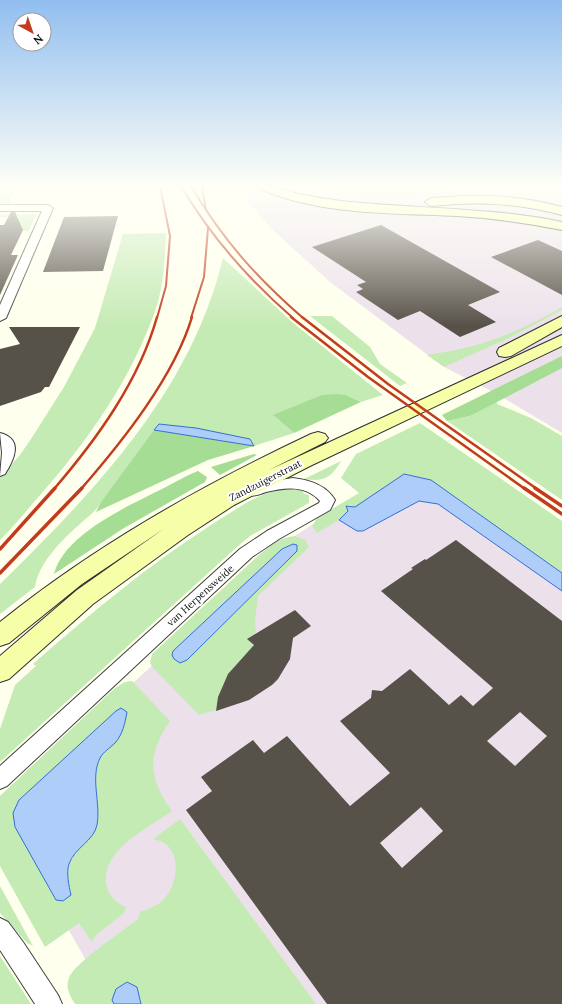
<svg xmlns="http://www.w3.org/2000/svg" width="562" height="1004" viewBox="0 0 562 1004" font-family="Lora,serif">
	<rect width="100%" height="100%" fill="#ffffed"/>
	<!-- industrial -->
	<g fill="#ece1eb">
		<path d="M249,186H562V433L495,393L444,367L330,282L275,232L247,201Z"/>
		<path d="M399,469L562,583V1004H111L0,810V805L290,539Z"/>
	</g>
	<!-- green -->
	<g fill="#c5ebb5" fill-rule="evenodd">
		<path d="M0,186H8L15,195L10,197V203H0Z"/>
		<path d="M313,186H467C447,188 428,192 408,194C377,196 343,193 313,186Z"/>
		<path d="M36,214L29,231H22L17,221L19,217L17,216L0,217V215Z"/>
		<path d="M166,233C165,256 164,280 158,302C134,377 86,444 34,502C23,515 12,528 0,540V477L20,455L31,439L64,387L95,328L123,234Z"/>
		<path d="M223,258L292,322L383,395L361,402L346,395L274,416L294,433L254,446L250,439L159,424L101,502C96,512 88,516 80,524C62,540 39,562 35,587L0,614V584C95,491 191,391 223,258Z"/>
		<path d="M562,307V310L507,339L444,367L427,355C482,347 515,334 562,307Z"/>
		<path d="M310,316H332L370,347L380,364L407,383L400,386Z"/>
		<path d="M497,401V404L531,418L562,436V500L447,421L470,416Z"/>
		<path d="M420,423L562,521V573L431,480L404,474L355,507L349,505L346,507L348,511L339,520L317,533L312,526L317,518L359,493L341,478L356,454Z"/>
		<path d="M341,461C331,478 324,482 304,479Z"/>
		<path d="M278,489L304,490L303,493L309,495V503L250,536L237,547L0,762V729L15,685L36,666L33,664C90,614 147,566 211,525C232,512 254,496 278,489Z"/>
		<path d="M295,536L305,540L309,547L258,596L255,622L256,633L248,639L255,647C233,663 220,683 216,710L199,715L153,668L150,663L152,654L259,555C270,546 280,537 295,536ZM298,547L297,551L187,660L172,655L173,651L282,549Z"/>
		<path d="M132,681L170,721C147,755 148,778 172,811C148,828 103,849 106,882C107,894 115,903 126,907L124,913L96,935L92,942L79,923L45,947L0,866V796L115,688L125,682ZM116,711L115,742C111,747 103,752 100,757C92,772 97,790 98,806C98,812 99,821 97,827C88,848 69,848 68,876L48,889Z"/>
		<path d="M180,819L316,1004H141L140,996L112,1000L114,1004H75C70,996 65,988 69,978C73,964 124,930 138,919L140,912C148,909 159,905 164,899C177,885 182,855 164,843C162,841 156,840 153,839Z"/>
		<path d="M0,886L33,946L27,943L0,913Z"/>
		<path d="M0,956L31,1004H0Z"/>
	</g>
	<!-- forest -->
	<g fill="#a4dd93">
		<path d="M562,356V368L470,416L447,421L442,415Z"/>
		<path d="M336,394L346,395L361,402L294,433L273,415L322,395Z"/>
		<path d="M154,430L254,446L208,460L96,512L101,502Z"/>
		<path d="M254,454L257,455L220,475L211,467Z"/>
		<path d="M198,471L207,477L205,482L124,528L54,574C64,535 126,507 160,490C172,484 185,476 198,471Z"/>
	</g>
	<!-- water -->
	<g fill="#afcdf9" stroke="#3370d3">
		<path d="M159,424L196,428L250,439L254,446L154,430Z"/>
		<path d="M404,474L431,480L562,573V591L438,504L419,501L363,531H357L339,520L348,511L346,506L355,507Z"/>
		<path d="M293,544L297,545V551L187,660L180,663L174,659L172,655L173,651L282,549Z"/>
		<path d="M121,708L127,712C125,723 123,734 115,743C110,748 103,752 100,758C90,778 101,803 97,825C94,841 74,848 69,864C66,873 69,886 71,895L63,901L56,900L15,827L13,813L19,800L116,711Z"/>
		<path d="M127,982L137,987L141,1004H114L112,1000L116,989Z"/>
	</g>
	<!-- building -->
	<g fill="#565149" fill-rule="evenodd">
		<path d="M11,212H15L23,230L11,255H18L0,295V225H4Z"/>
		<path d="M118,216L103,271L43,272L64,217Z"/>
		<path d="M381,225L500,292L468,305L496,322L460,337L420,311L398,320L356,292L363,289L357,285L366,282L312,247Z"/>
		<path d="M538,240L562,251V295L491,257Z"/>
		<path d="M9,327H80L49,387H45L41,392L0,406V349L20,344Z"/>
		<path d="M456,540L562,621V1004H327L186,810L212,791L201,777L253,740L264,753L287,736L350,806L390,773L340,721L371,698L372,690L382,691L410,669L449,705L461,695L473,706L493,688L381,591L413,569L411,568L425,559L426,560ZM520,712L547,736L515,766L487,741ZM421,807L443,831L402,868L380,843Z"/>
		<path d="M295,610L311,626L293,638L290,659L278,679L272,685L249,700L216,711L218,697L228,674L254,645L247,639Z"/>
	</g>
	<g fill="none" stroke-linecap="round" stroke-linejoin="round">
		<defs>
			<g id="street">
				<path d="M0,205H48L53,208L6,318L0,321V305L42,211H0Z"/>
				<path d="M0,433C24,439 14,460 5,474L0,476L2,453Z"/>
				<path d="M293,478C310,480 326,485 335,500L330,510L279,539L252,557L7,786L0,789V766L240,549L267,531L319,503L320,501C306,485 286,487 266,492C260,494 255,497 248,495L246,491L248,487L273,481Z"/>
				<path d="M0,918L8,922L23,942L58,995L62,1004H35L0,950Z"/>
			</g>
			<g id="secondary">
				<path d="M258,186C273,185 285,191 299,194C313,197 327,199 341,201C415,209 489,207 562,222V230C527,223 492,218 457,216C391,213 321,215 260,189Z"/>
				<path d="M464,196C498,195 530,198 562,207V215C516,203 478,201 431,206L425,202L431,198Z"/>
				<path d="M562,316V327L511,356L505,357L499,356L497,352L499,348Z"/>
				<path d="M562,335V346L310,466L234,505L188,535L93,604L9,679L0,682V656L77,590L165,528L82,584L9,643L0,646V622C96,545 201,486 311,434L318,432L325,434L328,438L325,442L269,470Z"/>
			</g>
		</defs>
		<!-- street casing -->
		<use href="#street" stroke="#404040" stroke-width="2"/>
		<!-- secondary casing -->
		<use href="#secondary" stroke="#2f2f2f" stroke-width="2"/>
		<!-- street -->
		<use href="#street" fill="#fff" fill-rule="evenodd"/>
		<!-- secondary -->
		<use href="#secondary" fill="#f6ffa8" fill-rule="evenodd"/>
		<!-- rail-far2 -->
		<g stroke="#c33b1f" stroke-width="2">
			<path d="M181,186C211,237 248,279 293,318"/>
			<path d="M191,186C223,240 256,277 303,318"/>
			<path d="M202,186L206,210"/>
			<path d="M157,318L166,286L170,236L160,186"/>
			<path d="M191,318L204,277L208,228"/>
		</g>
		<!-- rail-far1 -->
		<g stroke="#c33b1f" stroke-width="2.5">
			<path d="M291,317L368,377L525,489"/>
			<path d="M302,317L388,384L537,489"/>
			<path d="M54,489C97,439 139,381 157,317"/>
			<path d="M81,489C122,442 174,377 192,317"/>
		</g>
		<!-- rail -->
		<g stroke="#c33b1f" stroke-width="3.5">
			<path d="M524,488L562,514"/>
			<path d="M535,488L562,506"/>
			<path d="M0,549L55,488"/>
			<path d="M0,573L82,488"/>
		</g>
	</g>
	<!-- sky -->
	<linearGradient id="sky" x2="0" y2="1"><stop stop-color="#91beef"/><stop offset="0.57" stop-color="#fffff7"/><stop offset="1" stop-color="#fffff7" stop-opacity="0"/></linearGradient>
	<rect width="562" height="326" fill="url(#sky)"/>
	<g text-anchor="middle" stroke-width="4" stroke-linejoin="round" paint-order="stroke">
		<!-- street labels -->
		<g font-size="10" fill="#0d0d0d" stroke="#fff">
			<text transform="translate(265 480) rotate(-27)" y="4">Zandzuigerstraat</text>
			<text transform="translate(200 595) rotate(-42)" y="4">van Herpensweide</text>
		</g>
	</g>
	<!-- north arrow -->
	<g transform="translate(32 32) rotate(140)"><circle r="19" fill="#ffffff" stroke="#9e9e9e"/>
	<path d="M0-3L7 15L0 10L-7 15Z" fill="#c33b1f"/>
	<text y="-6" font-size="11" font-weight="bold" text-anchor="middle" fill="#0d0d0d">N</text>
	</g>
</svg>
